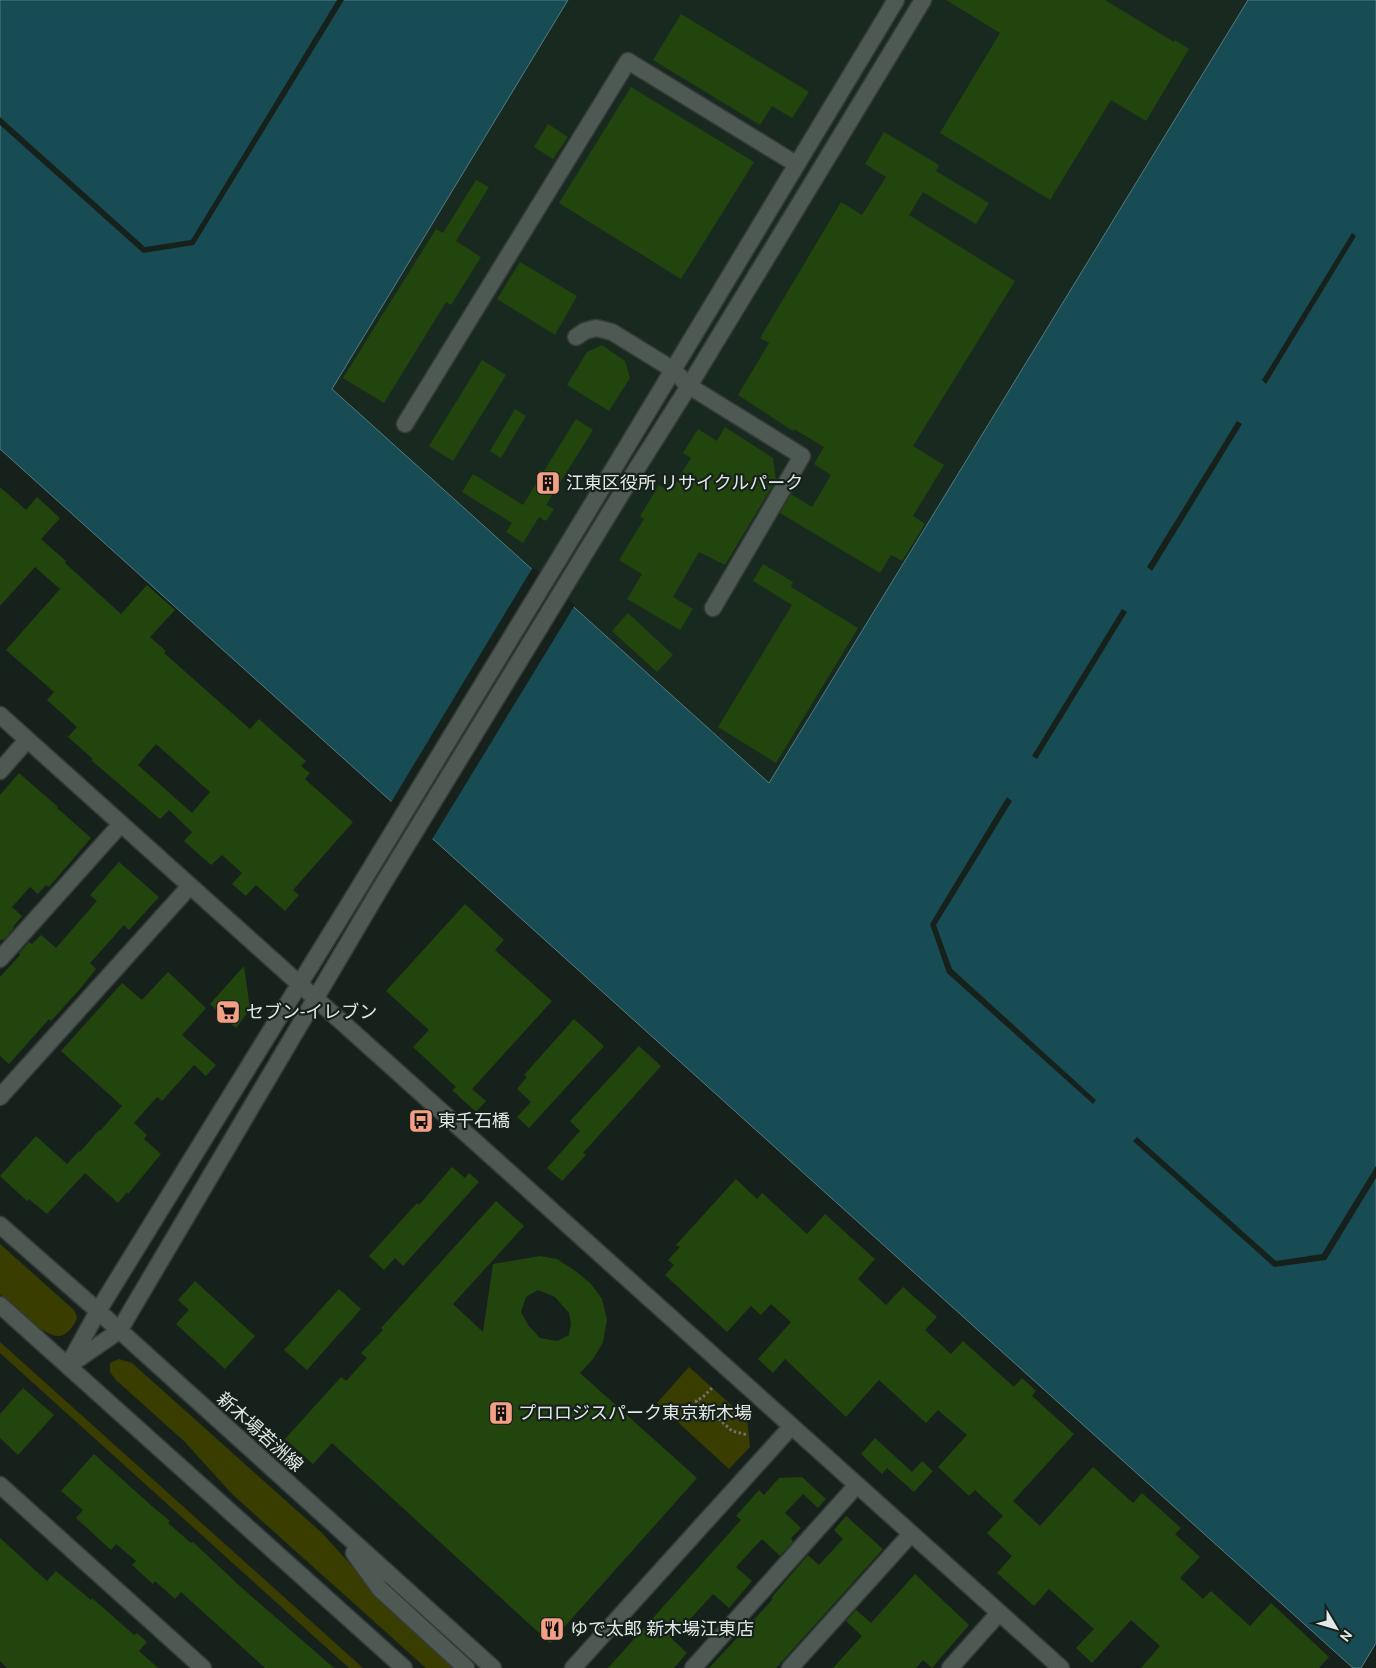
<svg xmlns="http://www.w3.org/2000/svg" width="1376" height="1668" viewBox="0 0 1376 1668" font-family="Ubuntu,'Noto Sans JP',sans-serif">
	<rect width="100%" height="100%" fill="#17211c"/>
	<!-- built -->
	<path fill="#182920" d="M568,0H1248L769,783L331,389Z"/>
	<!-- green -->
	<g fill="#3a3d00">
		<path d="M0,1244L75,1311L77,1318C74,1326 66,1337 58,1336C43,1336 11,1304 0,1294Z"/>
		<path d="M0,1342L363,1668H349L0,1353Z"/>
		<path d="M119,1359L132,1363L322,1533L388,1606L457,1668H426L232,1494L185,1442L116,1380L110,1372V1363Z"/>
		<path d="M689,1367L747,1419L750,1447L729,1469L657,1403Z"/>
	</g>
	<!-- water -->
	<path fill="#184c55" stroke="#557b80" d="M0,0H568L332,389L769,783L1248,0H1376V1643L1361,1668H1353L0,449Z"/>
	<!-- pier -->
	<g fill="#17211c">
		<path d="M337,0H344L194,245L143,253L0,125V117L145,247L191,240Z"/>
		<path d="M1352,233L1356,236L1266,384L1262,380Z"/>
		<path d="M1237,421L1242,424L1152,571L1147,567Z"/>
		<path d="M533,567L575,605L431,841L390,804Z"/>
		<path d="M1122,609L1127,612L1037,759L1032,756Z"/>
		<path d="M1007,797L1012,801L936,925L952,969L1096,1100L1093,1104L947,973L930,924Z"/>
		<path d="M1137,1137L1276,1261L1322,1254L1376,1166V1178L1326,1260L1274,1267L1133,1141Z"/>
	</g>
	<!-- building -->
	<g fill="#21450d" fill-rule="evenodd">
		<path d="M946,0H1105L1174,42L1175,40L1189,49L1146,121L1111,100L1050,200L940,133L1000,33Z"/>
		<path d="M681,14L809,92L792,118L772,106L760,125L653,60Z"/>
		<path d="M631,87L754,162L681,279L559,203Z"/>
		<path d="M548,124L568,137L553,159L534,147Z"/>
		<path d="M884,132L939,165L936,171L989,203L976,224L923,192L909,215L1015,281L913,446L944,465L913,516L925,524L902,561L891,555L880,573L780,513L791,494L812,507L831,475L814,464L824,447L794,429L793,431L738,395L769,343L760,338L841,202L862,215L886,177L865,164Z"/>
		<path d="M476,180L489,187L456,241L481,257L451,305L446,302L384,403L343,378L436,229L443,233Z"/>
		<path d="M520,262L577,296L555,335L497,299Z"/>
		<path d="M602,345L625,361L630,378L609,411L567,385L587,352Z"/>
		<path d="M482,360L506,375L453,461L429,446Z"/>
		<path d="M515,409L526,416L501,458L490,451Z"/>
		<path d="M576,419L593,430L546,505L554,509L546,521L539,517L523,543L506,532L512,523L462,492L473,474L523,505Z"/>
		<path d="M725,427L773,458L776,480L725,565L699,552L673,597L693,609L680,630L627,599L642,574L619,560L644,519L640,516L659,485L670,491L691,458L683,453L698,429L717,441Z"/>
		<path d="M0,487L26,510L37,497L60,518L41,539L66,561L65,563L121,614L147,585L175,610L150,637L166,651L164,653L250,729L259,719L306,761L301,766L310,773L305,779L353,822L293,890L299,895L285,911L256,885L246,896L232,884L242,873L222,855L211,865L184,841L192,832L169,810L160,819L91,760L93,759L68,737L77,727L47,700L54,692L6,650L60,589L35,567L0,606ZM156,744L210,792L192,813L138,765Z"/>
		<path d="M763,564L793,582L791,587L858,628L776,763L718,727L792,605L753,581Z"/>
		<path d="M628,613L673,655L657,672L612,631Z"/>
		<path d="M19,773L58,807L57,808L91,838L49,887L46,885L38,894L30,887L12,907L22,916L13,927L14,928L4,940L2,939L0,941V795Z"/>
		<path d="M119,862L159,897L129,930L124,925L90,963L96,969L79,990L51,1021L49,1019L9,1064L0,1056V977L20,955L19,953L29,942L32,944L41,935L56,948L97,901L90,895Z"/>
		<path d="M465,904L504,940L495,950L552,1001L472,1089L486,1101L476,1112L452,1090L456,1087L413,1047L429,1030L386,991Z"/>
		<path d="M244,966L250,1009L236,1028L210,1004Z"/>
		<path d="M168,972L206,1008L182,1035L216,1065L206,1076L194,1065L162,1101L157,1097L134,1123L147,1135L144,1139L161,1154L128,1194L127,1192L118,1203L85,1173L47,1214L29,1199L27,1201L0,1176L36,1136L67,1164L79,1151L80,1152L99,1130L100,1131L122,1106L61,1051L122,983L142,1000Z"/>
		<path d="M574,1019L604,1046L529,1128L517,1117L531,1102L517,1089L527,1077L524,1075Z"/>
		<path d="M639,1046L661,1066L583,1153L586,1155L562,1181L547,1168L580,1131L570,1121Z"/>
		<path d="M452,1167L465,1178L469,1173L479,1182L403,1266L395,1258L384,1270L369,1256L417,1203L419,1205Z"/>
		<path d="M736,1179L757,1199L762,1193L807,1234L825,1214L875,1259L858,1279L886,1305L903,1287L937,1317L925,1330L951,1354L963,1341L1014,1387L1022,1378L1036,1391L1032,1396L1074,1434L1013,1501L1040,1526L1093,1467L1133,1503L1142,1493L1181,1528L1175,1534L1200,1557L1180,1578L1203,1599L1211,1591L1250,1626L1271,1603L1329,1657L1319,1668H1141L1160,1646L1131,1620L1092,1663L1076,1648L1094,1629L1049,1589L1034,1606L997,1573L1012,1556L987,1533L1003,1516L975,1490L969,1496L938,1467L967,1435L938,1410L926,1423L879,1380L846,1417L785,1359L773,1373L758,1359L791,1322L771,1304L761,1315L751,1306L727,1332L665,1275L674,1265L668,1260L680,1247L676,1245Z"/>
		<path d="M496,1201L524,1226L453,1304L483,1332L493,1264L540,1256L557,1259L577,1272L591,1284L602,1299L607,1320L603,1342L593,1359L580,1373L697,1478L550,1643L332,1443L313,1464L285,1439L341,1377L346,1381L367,1358L361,1353L383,1330L381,1328ZM538,1290L555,1297L569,1313L571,1323L569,1335L557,1341L540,1338L528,1325L521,1312L526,1297Z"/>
		<path d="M195,1281L255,1336L225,1369L176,1324L189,1310L178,1300Z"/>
		<path d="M339,1289L361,1309L307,1370L284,1350Z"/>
		<path d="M23,1388L54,1415L18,1455L0,1438V1414Z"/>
		<path d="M875,1438L912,1472L922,1461L933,1471L914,1492L887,1468L882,1474L861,1454Z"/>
		<path d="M94,1454L154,1508L170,1521L168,1523L191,1543L193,1542L242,1588L334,1668H265L181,1592L175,1599L155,1581L153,1584L132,1565L136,1561L116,1544L111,1550L76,1518L83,1510L61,1491Z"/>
		<path d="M802,1477L826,1499L818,1508L803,1494L785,1513L801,1528L791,1538L793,1542L780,1556L762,1539L736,1567L752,1581L729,1608L713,1594L672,1639L687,1653L674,1668H608L741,1520L736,1516L759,1490L764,1495L779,1478Z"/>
		<path d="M846,1516L883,1549L841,1596L776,1668H709L773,1599L771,1598L808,1555L819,1565L843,1539L834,1530Z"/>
		<path d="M0,1538L47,1581L56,1571L91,1600L92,1598L134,1635L137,1633L147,1642L139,1651L158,1668H7L0,1661Z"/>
		<path d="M915,1574L969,1625L943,1655L932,1668L923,1660L916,1668H833L862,1636L846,1621L856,1610L871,1623Z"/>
	</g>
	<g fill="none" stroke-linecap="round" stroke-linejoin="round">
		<defs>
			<g id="minor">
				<path d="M576,337L585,331L596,328L612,332L672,369L689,386L802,456L713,608"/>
				<path d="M405,424L628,61L796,164"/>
				<path d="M0,715L1061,1668"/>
				<path d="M0,771L27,740"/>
				<path d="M0,959L121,824"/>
				<path d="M0,1097L190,886"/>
				<path d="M0,1225L98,1311L493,1668"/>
				<path d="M0,1305L404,1668"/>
				<path d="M69,1364L98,1311C261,1047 425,782 585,516C688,344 792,172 896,0"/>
				<path d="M68,1366L119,1331L380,889L634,473L689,386L923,0"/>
				<path d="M0,1485L203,1668"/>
				<path d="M354,1553L380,1589L466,1668"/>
				<path d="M573,1668L791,1427"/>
				<path d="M693,1668L856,1486"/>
				<path d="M790,1668L910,1535"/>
				<path d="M950,1668L999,1613"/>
			</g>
		</defs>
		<!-- minor casing -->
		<use href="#minor" stroke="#353b38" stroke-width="19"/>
		<!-- path -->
		<path stroke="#6a726e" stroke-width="3" stroke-dasharray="2.5 2.5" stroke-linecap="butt" d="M712,1388L703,1397L696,1401L700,1406L709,1410L732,1431L748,1435"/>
		<!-- minor -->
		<use href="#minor" stroke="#4f5953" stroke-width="16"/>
	</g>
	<!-- icons -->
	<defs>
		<symbol id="building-square" viewBox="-11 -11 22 22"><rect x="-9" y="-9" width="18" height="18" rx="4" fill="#f39f84" stroke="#17211c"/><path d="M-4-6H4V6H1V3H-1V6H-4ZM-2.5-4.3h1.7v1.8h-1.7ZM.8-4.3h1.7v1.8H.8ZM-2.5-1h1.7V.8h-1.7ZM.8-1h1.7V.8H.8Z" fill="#111"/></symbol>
		<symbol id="supermarket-square" viewBox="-11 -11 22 22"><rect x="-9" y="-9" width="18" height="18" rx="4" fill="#f39f84" stroke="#17211c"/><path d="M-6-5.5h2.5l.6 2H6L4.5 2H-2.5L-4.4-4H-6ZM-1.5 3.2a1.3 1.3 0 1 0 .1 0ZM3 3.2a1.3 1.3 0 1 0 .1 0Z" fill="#111"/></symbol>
		<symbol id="bus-square" viewBox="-11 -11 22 22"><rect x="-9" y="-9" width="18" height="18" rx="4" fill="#f39f84" stroke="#17211c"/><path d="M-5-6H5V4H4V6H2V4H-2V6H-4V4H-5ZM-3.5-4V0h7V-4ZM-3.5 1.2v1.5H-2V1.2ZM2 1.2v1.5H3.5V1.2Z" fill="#111"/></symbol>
		<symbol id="restaurant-square" viewBox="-11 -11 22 22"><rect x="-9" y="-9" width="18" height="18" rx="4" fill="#f39f84" stroke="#17211c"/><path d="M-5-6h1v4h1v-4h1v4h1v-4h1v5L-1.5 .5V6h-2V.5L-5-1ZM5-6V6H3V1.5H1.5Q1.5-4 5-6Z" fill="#111"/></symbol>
	</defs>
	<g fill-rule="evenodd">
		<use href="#building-square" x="534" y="469" width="28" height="28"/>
		<use href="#supermarket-square" x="214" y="998" width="28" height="28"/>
		<use href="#bus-square" x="407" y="1107" width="28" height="28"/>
		<use href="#building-square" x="487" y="1399" width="28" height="28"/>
		<use href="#restaurant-square" x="538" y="1615" width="28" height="28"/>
	</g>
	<g text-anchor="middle" stroke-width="4.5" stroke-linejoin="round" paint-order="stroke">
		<!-- poi labels -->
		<g font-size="18" fill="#e2e8e5" stroke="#17211c" text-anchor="start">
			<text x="566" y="489">江東区役所 リサイクルパーク</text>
			<text x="246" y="1018">セブン-イレブン</text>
			<text x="438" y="1127">東千石橋</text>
			<text x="518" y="1419">プロロジスパーク東京新木場</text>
			<text x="570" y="1635">ゆで太郎 新木場江東店</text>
		</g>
		<!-- street labels -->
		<g font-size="18" fill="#e2e8e5" stroke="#17211c">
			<text transform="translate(260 1432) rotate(42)" y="6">新木場若洲線</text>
		</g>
	</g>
	<!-- north arrow -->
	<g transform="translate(1336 1628) rotate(128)" stroke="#17211c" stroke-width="4" paint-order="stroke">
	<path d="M0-4L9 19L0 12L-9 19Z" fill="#e2e8e5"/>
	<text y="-8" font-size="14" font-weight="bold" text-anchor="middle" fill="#e2e8e5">N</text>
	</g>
</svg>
